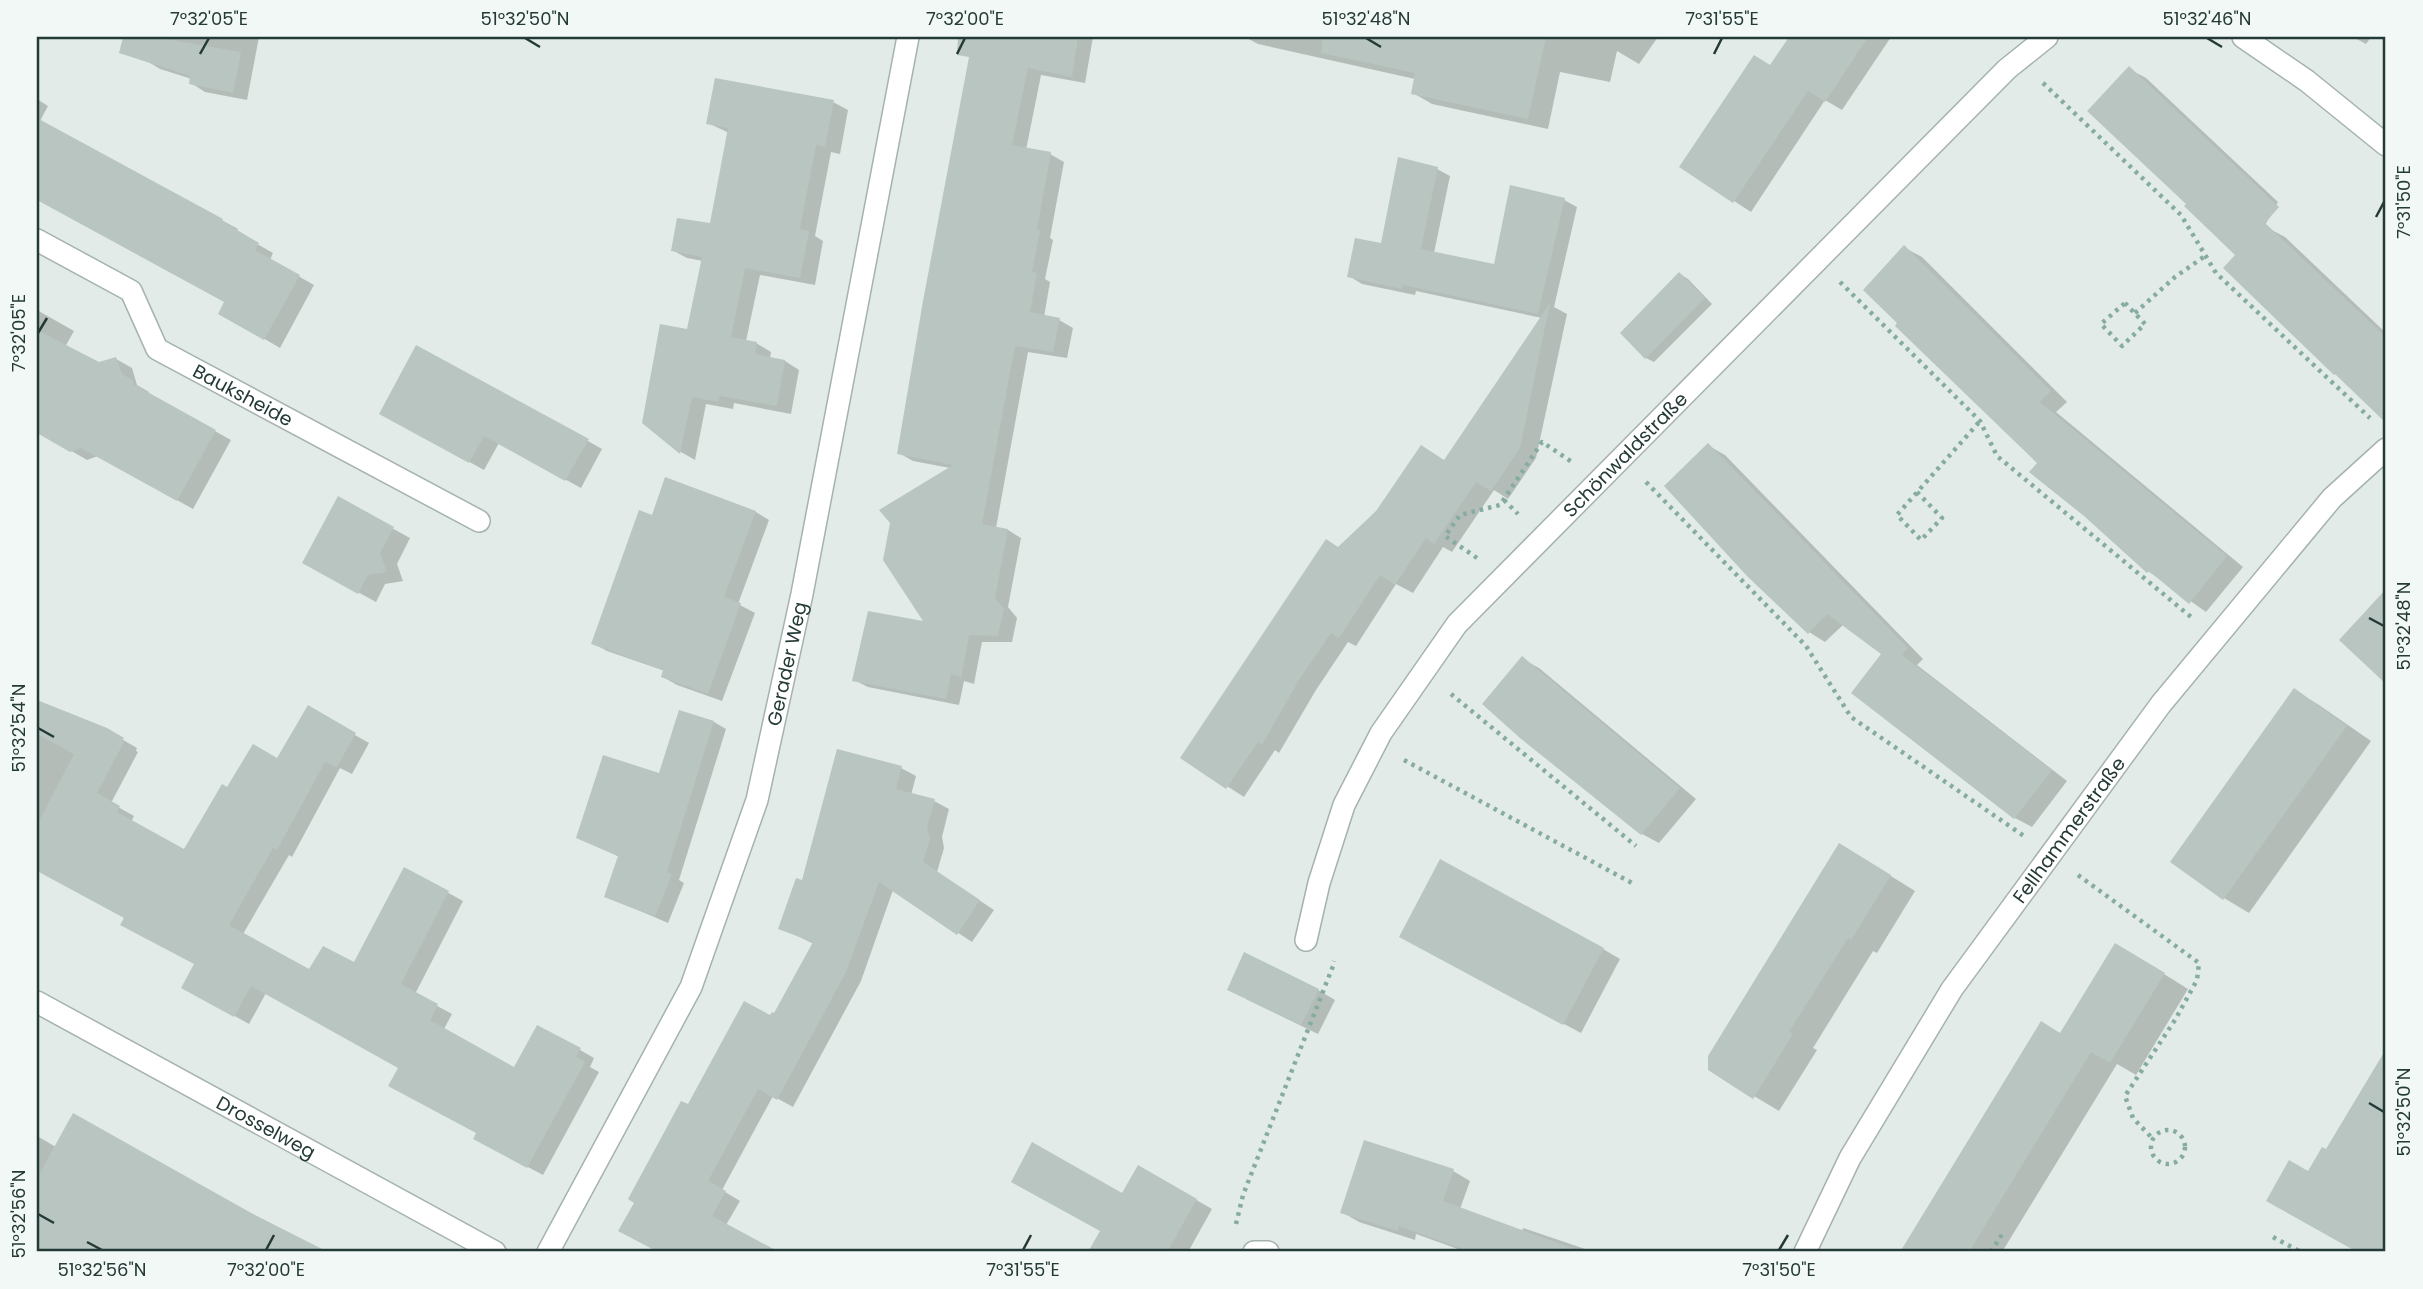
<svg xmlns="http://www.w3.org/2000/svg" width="2423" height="1289" viewBox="0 0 2423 1289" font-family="Poppins,sans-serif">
	<rect width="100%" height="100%" fill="#e2ebe7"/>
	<!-- shadow -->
	<g fill="#0003">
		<path d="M154,37H259L247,100L205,92L191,83L192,79L160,69L147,61Z"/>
		<path d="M975,37H1093L1085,83L1041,75L1026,150L1050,154L1064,162L1050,238L1053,240L1045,279L1050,282L1044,317L1059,320L1073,328L1067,358L1028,352L996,528L1008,530L1021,538L1008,607L1017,618L1012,642H982L974,684L964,681L959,705L868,687L854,680L927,624L950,468L913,461L899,453L925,301Z"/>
		<path d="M1245,37L1474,38L1658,37L1639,64L1617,51L1610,82L1560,72L1548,129L1432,104L1413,93L1415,79L1258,44Z"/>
		<path d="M1791,37H1891L1842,110L1825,100L1751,212L1682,167L1771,66Z"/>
		<path d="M2353,37H2371L2366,44Z"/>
		<path d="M2129,69L2146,78L2278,202L2260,234L2268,228L2285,237L2386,333V415L2373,408L2344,379L2335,374L2241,254L2188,204Z"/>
		<path d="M37,99L48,106L40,121L238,229L236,232L273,253L270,260L314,285L280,348L220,313L226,302L37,198Z"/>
		<path d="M833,102L848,110L840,154L831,152L815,236L823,241L815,285L760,275L746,341L756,343L771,352L770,359L785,361L799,370L791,414L734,403L733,409L706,404L695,460L681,452L644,422L689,331L703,261L687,258L672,250L711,225L729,133L708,123Z"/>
		<path d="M1437,169L1450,176L1434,253L1495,267L1564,200L1577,207L1554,307L1567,314L1536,458L1508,499L1494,490L1452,552L1443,547L1413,593L1396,584L1356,646L1348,642L1316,690L1279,753L1275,750L1244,797L1182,757L1339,548L1445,462L1542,318L1416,291L1415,295L1362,284L1349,276L1382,245Z"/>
		<path d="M1905,248L1922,257L2067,402L2056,412L2243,567L2206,612L2148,571L2039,463Z"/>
		<path d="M1680,274L1688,279L1712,304L1654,362L1646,358L1622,333Z"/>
		<path d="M37,310L74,331L65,347L99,364L116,359L132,368L137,385L149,392L148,394L231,440L193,509L98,456L87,460L37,431Z"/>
		<path d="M381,413L588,441L602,449L581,488L499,443L484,470Z"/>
		<path d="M1709,446L1725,455L1923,659L1917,665L2067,781L2032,827L2015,818L1883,653L1844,624L1825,642L1809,632Z"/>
		<path d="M339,499L410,538L397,564L403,581L385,584L376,602L321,572Z"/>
		<path d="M756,512L769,520L738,604L755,613L722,701L677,685L663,677L665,671L607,651L593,643L653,518Z"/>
		<path d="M1522,659L1539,668L1696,799L1659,843L1642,834Z"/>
		<path d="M2294,690L2319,705L2371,741L2249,913L2224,898L2173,862Z"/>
		<path d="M49,707L106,730L137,748L136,751L138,752L111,803L134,816L131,822L185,851L228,790L278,760L308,708L369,743L352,774L340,768L292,857L289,855L243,934L310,972L354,964L405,869L463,901L415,994L452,1014L444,1029L515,1069L580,1050L594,1058L590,1067L599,1072L543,1175L490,1147L478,1133L400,1067L266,993L249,1024L183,987L196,964L126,918L37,869V731Z"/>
		<path d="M680,712L714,722L726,729L679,880L684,883L668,923L606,896L620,857L578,838L660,775Z"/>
		<path d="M901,768L916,776L911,795L934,801L949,809L942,837L944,848L937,872L994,910L972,942L893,890L861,981L793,1107L773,1096L722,1190L740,1201L726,1225L746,1237L737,1252H660L621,1230L689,1106L770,1017L775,1015L814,944L781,928L803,883Z"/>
		<path d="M1865,860L1915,891L1877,953L1873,951L1813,1048L1817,1050L1779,1111L1709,1069Z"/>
		<path d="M1418,946L1603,949L1620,959L1581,1033Z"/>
		<path d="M2140,959L2188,989L2136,1075L2117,1064L2002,1252H1902L2041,1023L2061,1034Z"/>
		<path d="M1318,990L1335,1000L1318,1034L1246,999Z"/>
		<path d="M74,1115L321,1252H80L74,1249L72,1252H37V1136L56,1147Z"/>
		<path d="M1139,1167L1212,1209L1188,1252H1090Z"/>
		<path d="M1453,1171L1470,1181L1460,1209L1522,1232L1523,1228L1594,1252H1466L1416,1234L1415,1240L1359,1222L1342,1212Z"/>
	</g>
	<!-- building -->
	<g fill="#b8c5c1">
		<path d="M123,37H154L241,52L233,93L189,84L190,76L119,53Z"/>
		<path d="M958,37H1078L1072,77L1028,68L1012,145L1051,152L1037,230L1040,231L1032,272L1037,273L1030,312L1060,318L1053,352L1015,346L982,524L1008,529L995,598L1004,609L998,636L969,635L961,679L959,676L951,674L946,699L852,681L868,611L923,621L883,560L890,523L879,510L953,465L897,454L923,301L969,57L957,55Z"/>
		<path d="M1323,37H1546L1528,119L1411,94L1415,73L1321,53Z"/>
		<path d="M1789,37H1868L1825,102L1808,91L1733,203L1679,167L1754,55L1770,65Z"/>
		<path d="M2129,66L2279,207L2265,223L2386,337V423L2335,374L2334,375L2223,268L2235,255L2184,206L2186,204L2087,111Z"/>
		<path d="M715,78L834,100L825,147L816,145L800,229L809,231L800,278L745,268L731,337L757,342L755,354L785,360L777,406L720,396L718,402L692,397L680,454L642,423L660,324L687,329L702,257L671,251L677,218L710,223L728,128L706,124Z"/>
		<path d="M37,118L223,219L222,221L259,243L255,250L300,275L264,340L218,314L224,302L37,200Z"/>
		<path d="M1398,157L1438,167L1421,249L1494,264L1510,185L1565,198L1538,314L1403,285L1402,289L1347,277L1355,238L1381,243Z"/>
		<path d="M1904,245L2051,391L2040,402L2227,556L2189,604L2149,571L2147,573L2084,516L2029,472L2037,463L1895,326L1897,323L1863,290Z"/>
		<path d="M1679,272L1705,298L1645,359L1620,333Z"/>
		<path d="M1550,303L1520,448L1491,491L1476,482L1434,544L1426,538L1395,585L1380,575L1339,638L1331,633L1299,680L1262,745L1258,742L1226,789L1180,758L1326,539L1338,547L1376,511L1421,445L1444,460Z"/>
		<path d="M37,330L99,362L116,357L122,374L134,381L133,384L216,430L177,501L81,448L70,452L37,433Z"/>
		<path d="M416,345L589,439L565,481L484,436L469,463L379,414Z"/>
		<path d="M1708,443L1908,648L1902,655L2052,770L2014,819L1851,693L1881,654L1827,614L1808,634L1747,576L1664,486Z"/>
		<path d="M665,477L756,511L724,597L741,603L708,694L661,677L663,670L591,644L639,510L652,515Z"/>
		<path d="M338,496L394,527L380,553L387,572L368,575L358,594L302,563Z"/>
		<path d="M2386,589V684L2339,640Z"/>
		<path d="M1522,656L1680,788L1641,835L1520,738L1482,704Z"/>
		<path d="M2294,688L2347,726L2223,900L2170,862Z"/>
		<path d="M37,700L107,728L124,738L122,741L124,742L97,793L120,806L117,812L184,849L222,784L227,787L253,744L277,758L308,705L356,733L337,767L325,762L277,850L273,848L229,925L309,969L323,946L354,962L404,867L449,891L401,984L438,1004L430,1020L514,1067L537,1025L581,1048L576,1057L585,1062L527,1168L473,1139L476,1133L388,1086L398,1068L251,986L234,1017L181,988L194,964L120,925L124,918L37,871V825L74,754L37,734Z"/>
		<path d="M679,710L714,721L667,872L672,874L655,917L604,897L618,856L576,838L603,755L659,773Z"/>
		<path d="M837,749L902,766L896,789L935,799L927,828L930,838L923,862L980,900L957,935L879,882L846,972L777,1100L758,1089L708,1181L726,1191L712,1216L779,1252H658L618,1231L634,1203L628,1199L681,1101L688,1104L744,1001L770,1015L772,1012L774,1013L813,942L778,929L796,878L802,880Z"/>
		<path d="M1839,843L1891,875L1851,940L1848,938L1789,1032L1793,1034L1753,1099L1708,1070V1056Z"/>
		<path d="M1440,859L1604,948L1563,1025L1399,937Z"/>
		<path d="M2115,943L2165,973L2110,1063L2091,1052L1969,1252H1900L2041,1021L2060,1033Z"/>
		<path d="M1244,952L1319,989L1301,1025L1227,990Z"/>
		<path d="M2386,1049V1252H2357L2266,1201L2289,1160L2308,1171L2322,1147L2326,1149Z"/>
		<path d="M73,1113L253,1214L328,1252H37V1178Z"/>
		<path d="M1364,1140L1454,1169L1443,1201L1571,1248L1570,1252H1471L1399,1226L1398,1231L1340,1213Z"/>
		<path d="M1032,1142L1122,1193L1138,1165L1197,1199L1167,1252H1088L1100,1231L1011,1182Z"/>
	</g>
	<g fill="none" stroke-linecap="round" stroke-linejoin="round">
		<defs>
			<g id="street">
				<path d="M2243,37L2307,81L2386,145"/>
				<path id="s1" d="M37,240L131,291L157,349L479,521"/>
				<path id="s2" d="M1306,940L1319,883L1344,805L1381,733L1457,624L2007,69L2047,37"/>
				<path id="s3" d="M37,1002L495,1252"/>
				<path id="s4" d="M548,1252L691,987L757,800L802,594L908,37"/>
				<path d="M1254,1252H1268"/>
				<path id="s5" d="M1805,1252L1850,1158L1952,989L2161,704L2332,498L2386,449"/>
			</g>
		</defs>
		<!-- street casing -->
		<use href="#street" stroke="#a5b2ae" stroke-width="24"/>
		<!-- path -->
		<g stroke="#86aba2" stroke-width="4.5" stroke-dasharray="3.5 5" stroke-linecap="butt">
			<path d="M2043,83L2181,215L2216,273L2370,418"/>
			<path d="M1840,282L1980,421L1997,456L2191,617"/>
			<path d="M2125,303L2145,324L2122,346L2101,324Z"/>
			<path d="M2135,313L2175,277L2205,256"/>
			<path d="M1646,482L1806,646L1851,717L2024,836"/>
			<path d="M1917,492L1942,518L1921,540L1897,515L1980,421"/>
			<path d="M1504,500L1518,514"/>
			<path d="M1477,558L1445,536L1460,515L1500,505L1542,442L1572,462"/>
			<path d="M1451,694L1636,846"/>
			<path d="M1404,760L1632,883"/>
			<path d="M2078,875L2199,963L2197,980L2175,1020L2125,1096L2133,1118L2153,1139"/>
			<circle cx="2168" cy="1147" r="17"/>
			<path d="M1236,1224L1243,1195L1333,966L1334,961"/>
			<path d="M2273,1237L2301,1252"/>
			<path d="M1991,1252L2004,1231"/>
		</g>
		<!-- street -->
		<use href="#street" stroke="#fff" stroke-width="21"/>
	</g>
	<!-- ticks -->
	<path fill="none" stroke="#243a36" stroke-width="2.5" d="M525,38L540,47M1366,38L1381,47M2207,38L2222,47M200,54L209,38M957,54L965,38M1714,54L1722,38M2376,217L2384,202M38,333L47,318M2369,618L2384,626M38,728L54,737M2369,1103L2384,1112M38,1214L54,1223M87,1242L102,1250M266,1250L274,1235M1023,1250L1031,1235M1779,1250L1788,1235"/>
	<g text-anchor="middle" stroke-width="5" stroke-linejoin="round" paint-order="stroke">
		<!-- street labels -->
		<g font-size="19" fill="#243a36" stroke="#f2f8f5">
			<text dy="7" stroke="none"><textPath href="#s1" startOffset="268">Bauksheide</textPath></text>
			<text dy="7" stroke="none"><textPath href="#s2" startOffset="593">Schönwaldstraße</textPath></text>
			<text dy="7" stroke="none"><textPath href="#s4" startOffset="639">Gerader Weg</textPath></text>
			<text dy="7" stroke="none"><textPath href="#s5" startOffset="499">Fellhammerstraße</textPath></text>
			<text dy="7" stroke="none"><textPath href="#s3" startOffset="261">Drosselweg</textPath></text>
		</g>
	</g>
	<!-- border -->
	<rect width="2423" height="1289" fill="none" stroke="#f2f8f5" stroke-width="77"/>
	<rect x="38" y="38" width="2346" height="1212" fill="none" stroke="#243a36" stroke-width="2.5"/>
	<g font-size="18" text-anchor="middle" fill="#243a36">
		<text x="209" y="25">7°32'05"E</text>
		<text x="525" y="25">51°32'50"N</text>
		<text x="965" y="25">7°32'00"E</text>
		<text x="1366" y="25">51°32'48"N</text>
		<text x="1722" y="25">7°31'55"E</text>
		<text x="2207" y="25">51°32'46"N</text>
		<text transform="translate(2404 202) rotate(-90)" y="6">7°31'50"E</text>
		<text transform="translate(19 333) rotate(-90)" y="6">7°32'05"E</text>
		<text transform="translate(2404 626) rotate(-90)" y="6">51°32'48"N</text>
		<text transform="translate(19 728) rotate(-90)" y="6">51°32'54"N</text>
		<text transform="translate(2404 1112) rotate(-90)" y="6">51°32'50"N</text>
		<text transform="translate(19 1214) rotate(-90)" y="6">51°32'56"N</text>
		<text x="102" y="1276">51°32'56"N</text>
		<text x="266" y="1276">7°32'00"E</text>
		<text x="1023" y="1276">7°31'55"E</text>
		<text x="1779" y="1276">7°31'50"E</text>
	</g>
</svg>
